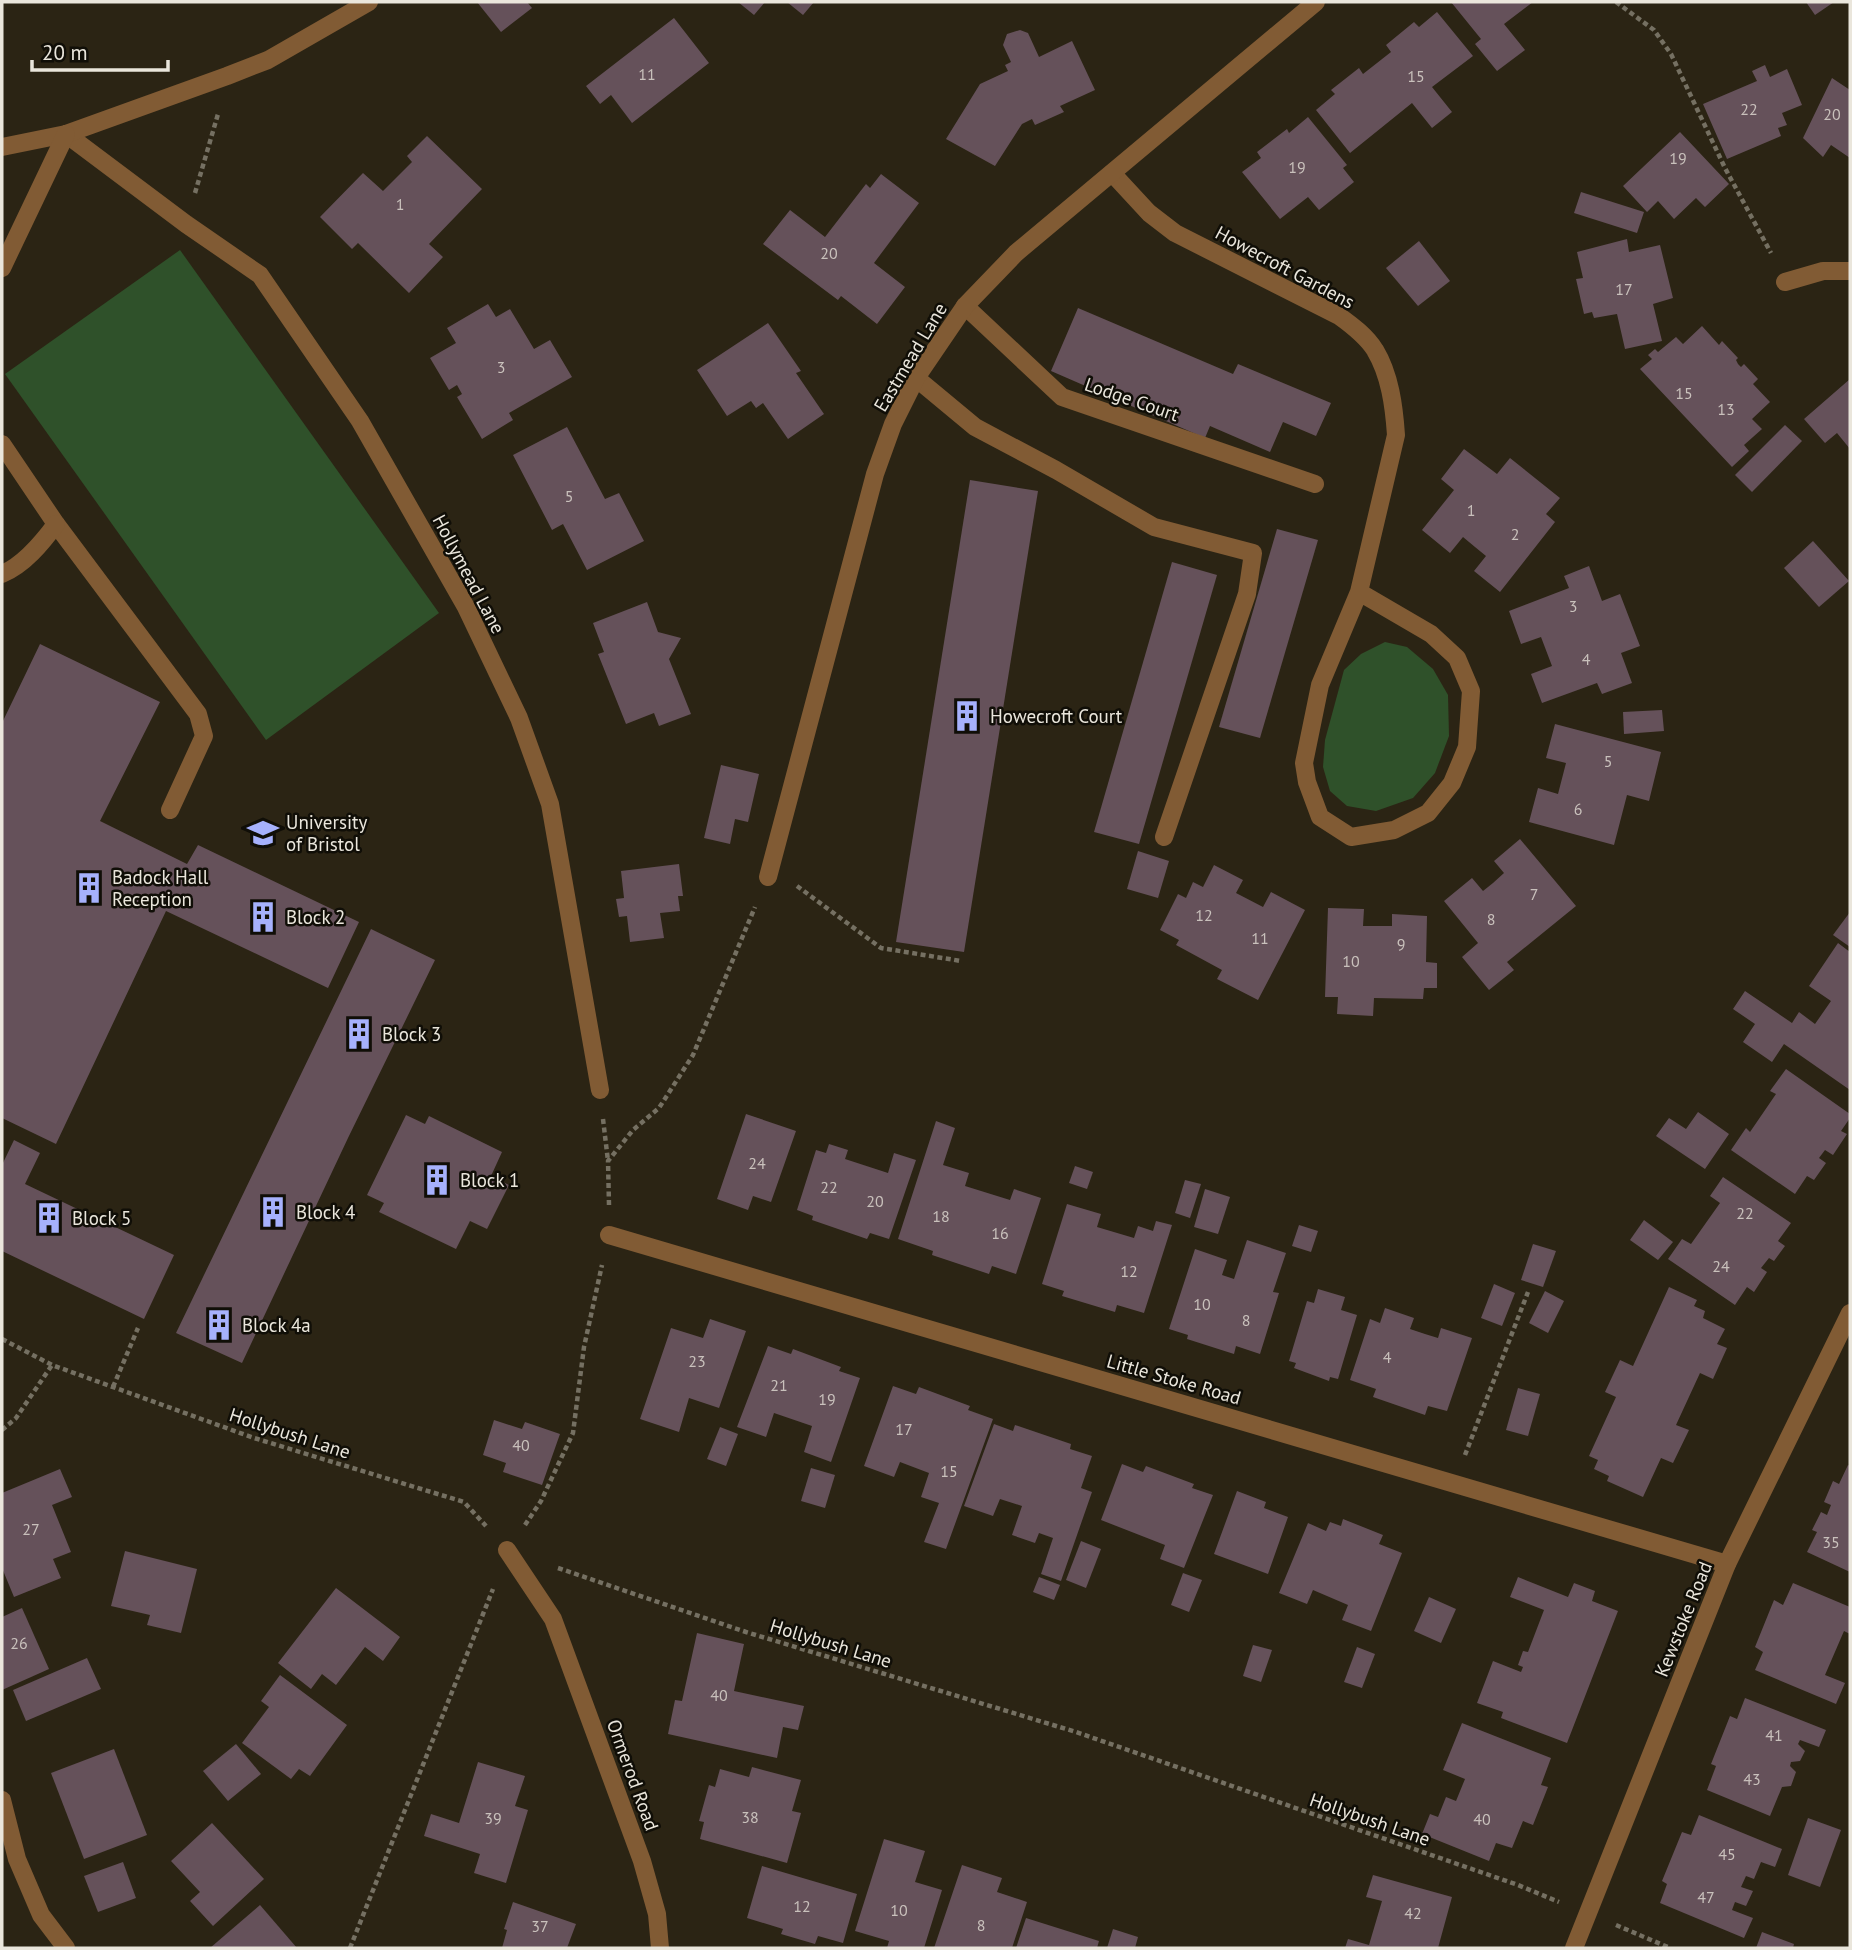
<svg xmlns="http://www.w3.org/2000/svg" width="1852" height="1950" viewBox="0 0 1852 1950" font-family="'PT Sans',sans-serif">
	<rect width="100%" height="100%" fill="#2b2414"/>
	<!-- green -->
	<g fill="#2f512a">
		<path d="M180,250L439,613L266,740L5,374Z"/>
		<path d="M1385,642L1407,647L1433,669L1448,695L1449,736L1435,773L1413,798L1376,811L1347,806L1330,791L1323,767L1325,740L1344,670L1361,654Z"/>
	</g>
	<!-- building -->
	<g fill="#65515a">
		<path d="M477,2H527L532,8L501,32Z"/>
		<path d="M738,2H765L754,15Z"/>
		<path d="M787,2H814L803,15Z"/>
		<path d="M1451,2H1533L1504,24L1525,50L1497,71L1475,44L1481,39Z"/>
		<path d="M1806,2H1834L1815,15Z"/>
		<path d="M1437,12L1473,56L1432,87L1452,112L1432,128L1412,103L1350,153L1316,110L1335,94L1331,90L1359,68L1363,74L1391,52L1386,45L1414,22L1419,27Z"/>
		<path d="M674,18L709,63L632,123L611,95L600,104L586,86Z"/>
		<path d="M1020,30L1028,33L1039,57L1072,41L1095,90L1060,106L1064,112L1035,125L1032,119L1022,124L995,166L946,139L980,84L1008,71L1005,65L1011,62L1003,45L1007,34Z"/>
		<path d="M1765,65L1770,77L1787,69L1802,105L1782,113L1787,125L1778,128L1781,136L1727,159L1703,104L1757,81L1752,71Z"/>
		<path d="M1832,78L1850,90V158L1831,145L1823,157L1803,138Z"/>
		<path d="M1308,117L1347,165L1343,168L1354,182L1319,210L1308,197L1280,219L1242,172L1261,158L1257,152L1287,129L1289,133Z"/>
		<path d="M1680,132L1729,184L1705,207L1696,198L1674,219L1658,201L1647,212L1623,186Z"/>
		<path d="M427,136L482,189L429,244L443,257L409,293L358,243L352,249L320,217L363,173L383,191L412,162L407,156Z"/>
		<path d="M881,174L919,203L874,263L905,287L877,324L841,296L838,300L763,244L790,210L825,237L866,184L870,188Z"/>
		<path d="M1581,192L1644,212L1637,233L1574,213Z"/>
		<path d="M1627,239L1629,252L1660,245L1673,298L1653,304L1662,341L1625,349L1617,314L1594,318L1592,312L1584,314L1576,279L1583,278L1577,252Z"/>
		<path d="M1419,241L1450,281L1418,306L1386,268Z"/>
		<path d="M488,304L496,317L510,309L534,349L550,340L572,377L509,413L513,420L482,439L457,397L462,394L457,385L449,390L430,358L456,343L447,328Z"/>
		<path d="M1078,308L1233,374L1238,364L1331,403L1316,436L1283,422L1270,452L1210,426L1205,438L1051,371Z"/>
		<path d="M768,323L801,371L796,373L824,414L788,439L763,403L756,408L751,401L727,416L697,370Z"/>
		<path d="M1702,326L1719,345L1722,341L1738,358L1736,360L1738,364L1741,367L1744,364L1758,379L1753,384L1770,402L1752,419L1762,429L1744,445L1749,451L1732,467L1640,369L1652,359L1648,355L1655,349L1658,352L1676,337L1683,344Z"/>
		<path d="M1850,379V449L1837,433L1825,443L1804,419Z"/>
		<path d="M1785,425L1802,441L1752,492L1735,475Z"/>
		<path d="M567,427L605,499L619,493L644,541L587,570L563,524L552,530L513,455Z"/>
		<path d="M1464,449L1497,474L1510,458L1560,498L1546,514L1555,522L1500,592L1474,571L1486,556L1475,547L1463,537L1450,553L1422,530L1454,490L1441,479Z"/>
		<path d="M970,480L1038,491L964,952L896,942Z"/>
		<path d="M1277,529L1318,540L1260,738L1219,727Z"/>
		<path d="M1813,541L1849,581L1819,607L1784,568Z"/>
		<path d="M1172,562L1217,575L1139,844L1094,832Z"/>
		<path d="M1589,566L1602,601L1620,594L1640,646L1621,653L1632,683L1602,694L1597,683L1542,703L1531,674L1552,666L1541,637L1521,644L1509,611L1569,588L1564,576Z"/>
		<path d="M647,602L658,632L681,638L669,659L691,714L659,726L654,713L626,724L598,654L604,652L593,623Z"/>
		<path d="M40,644L160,702L100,821L187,864L198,845L359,922L328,988L166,911L56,1144L2,1118V723Z"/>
		<path d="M1662,710L1664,731L1624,734L1623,712Z"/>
		<path d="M1555,724L1661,752L1649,801L1627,795L1614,845L1529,822L1538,788L1558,794L1566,763L1546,758Z"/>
		<path d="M721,765L759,774L748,822L735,819L730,844L704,838Z"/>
		<path d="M1520,839L1576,906L1507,962L1514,970L1489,990L1462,957L1478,943L1444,901L1472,878L1483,891L1493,883L1504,873L1494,861Z"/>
		<path d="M1138,851L1169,861L1158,898L1127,889Z"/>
		<path d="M679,864L683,896H678L680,911L660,913L664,938L630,942L627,916L619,917L616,899L624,898L621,871Z"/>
		<path d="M1214,865L1243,880L1236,893L1263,907L1271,892L1305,910L1258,1000L1217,979L1222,970L1176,945L1179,940L1160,930L1178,894L1186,898L1193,882L1203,887Z"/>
		<path d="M1328,908L1364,909L1363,926H1392V914L1427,916L1426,962L1437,963V988H1424L1423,999L1374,998L1373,1016L1337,1014L1338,997H1325Z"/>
		<path d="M1850,912V947L1833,935Z"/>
		<path d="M371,929L435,960L348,1138L242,1363L176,1333Z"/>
		<path d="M1838,943L1850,952V1090L1784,1044L1772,1062L1743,1042L1755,1024L1733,1009L1745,991L1792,1023L1799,1012L1815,1024L1831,1001L1809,986Z"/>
		<path d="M1786,1069L1850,1114V1118L1841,1131L1847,1134L1833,1155L1825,1150L1819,1158L1826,1163L1814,1180L1807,1176L1795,1194L1731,1150L1746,1128L1750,1132L1776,1094L1770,1091Z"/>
		<path d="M1698,1112L1729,1134L1705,1169L1656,1136L1669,1118L1686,1129Z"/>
		<path d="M746,1114L796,1131L771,1202L753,1196L748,1210L717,1199Z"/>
		<path d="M406,1115L425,1124L429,1116L502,1152L491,1176L509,1185L487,1229L470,1221L456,1249L379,1212L384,1203L367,1195Z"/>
		<path d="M936,1121L955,1128L943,1165L969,1173L965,1186L1010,1200L1014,1189L1041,1198L1016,1274L992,1266L989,1274L932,1255L933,1251L898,1239Z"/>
		<path d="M14,1140L40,1153L25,1184L174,1255L144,1319L2,1251V1165Z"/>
		<path d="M829,1144L848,1150L845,1159L888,1173L894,1153L916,1160L889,1239L870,1233L867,1239L812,1220L813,1216L797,1210L816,1150L826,1153Z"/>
		<path d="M1075,1166L1093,1172L1087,1189L1069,1183Z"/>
		<path d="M1723,1177L1791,1223L1778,1241L1785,1246L1774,1261L1769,1258L1761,1268L1767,1272L1754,1292L1747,1287L1735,1305L1668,1259L1682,1239L1691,1244L1720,1203L1710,1196Z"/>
		<path d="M1185,1180L1201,1184L1190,1218L1175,1213Z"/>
		<path d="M1205,1189L1230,1197L1218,1234L1194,1227Z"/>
		<path d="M1067,1204L1101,1214L1097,1227L1134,1238L1138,1226L1153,1231L1156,1221L1172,1225L1144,1313L1117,1305L1115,1312L1062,1296L1064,1291L1042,1284Z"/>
		<path d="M1644,1220L1673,1242L1658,1260L1630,1240Z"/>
		<path d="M1299,1225L1318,1231L1311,1252L1292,1246Z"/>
		<path d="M1247,1240L1286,1253L1273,1292L1279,1293L1260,1354L1236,1346L1234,1354L1187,1339L1188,1335L1169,1329L1195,1249L1227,1260L1222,1275L1234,1279Z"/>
		<path d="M1533,1244L1556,1251L1543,1287L1521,1280Z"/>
		<path d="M1494,1284L1515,1293L1502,1326L1481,1318Z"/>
		<path d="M1669,1287L1697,1300L1694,1306L1705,1311L1703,1318L1725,1329L1717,1344L1727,1348L1713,1379L1700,1373L1676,1425L1689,1430L1673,1463L1661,1458L1643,1497L1607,1481L1609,1476L1594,1469L1598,1460L1589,1456L1616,1397L1605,1392L1620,1360L1633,1366Z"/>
		<path d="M1318,1289L1345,1297L1341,1310L1357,1315L1338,1379L1330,1377L1329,1381L1294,1368L1296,1363L1289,1361L1307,1301L1314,1303Z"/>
		<path d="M1545,1291L1564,1301L1548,1333L1529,1323Z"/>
		<path d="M1385,1308L1414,1318L1410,1329L1425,1334L1438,1338L1441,1328L1472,1338L1447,1411L1428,1406L1425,1415L1373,1397L1376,1389L1350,1380L1370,1319L1380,1323Z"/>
		<path d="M710,1319L746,1331L719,1408L689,1398L679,1432L640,1419L671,1328L703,1338Z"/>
		<path d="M768,1346L791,1354L793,1349L841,1367L839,1371L860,1378L831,1462L804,1452L812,1426L774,1413L766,1437L737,1427Z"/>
		<path d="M893,1386L916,1394L919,1387L970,1406L968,1410L993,1419L946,1549L924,1542L939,1503L921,1497L929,1473L900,1462L894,1477L864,1466Z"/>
		<path d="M1518,1388L1540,1394L1528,1436L1506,1430Z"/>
		<path d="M494,1420L522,1429L525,1422L560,1434L542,1485L503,1472L506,1463L483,1455Z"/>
		<path d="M994,1424L1013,1431L1015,1425L1071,1444L1070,1449L1092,1456L1081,1488L1092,1492L1061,1581L1041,1574L1053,1538L1039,1533L1035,1543L1012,1535L1022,1506L1000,1499L993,1516L964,1506Z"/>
		<path d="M720,1427L738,1434L726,1466L707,1459Z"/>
		<path d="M1122,1464L1143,1472L1146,1466L1194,1484L1192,1488L1213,1495L1184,1568L1160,1559L1165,1545L1101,1520Z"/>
		<path d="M1848,1465L1850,1466V1572L1807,1552L1817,1532L1812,1530L1821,1512L1827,1515L1831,1505L1824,1502L1833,1481L1839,1484Z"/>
		<path d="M811,1468L835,1475L825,1508L801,1501Z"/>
		<path d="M60,1469L72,1497L52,1505L71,1552L53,1559L61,1578L14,1597L2,1568V1493Z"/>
		<path d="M1237,1491L1266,1502L1264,1508L1288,1517L1268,1574L1214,1554Z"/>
		<path d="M1343,1519L1383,1535L1379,1544L1402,1553L1371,1631L1342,1620L1348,1605L1313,1590L1307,1604L1279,1593L1308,1523L1326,1531L1330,1522L1341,1526Z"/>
		<path d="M1081,1541L1101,1549L1086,1588L1066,1580Z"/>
		<path d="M125,1551L197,1569L181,1633L147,1625L150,1615L111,1606Z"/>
		<path d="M1183,1573L1202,1580L1189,1612L1171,1605Z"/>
		<path d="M1039,1577L1060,1585L1054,1600L1033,1592Z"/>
		<path d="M1518,1577L1568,1597L1574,1583L1595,1591L1592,1601L1618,1611L1567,1743L1501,1718L1503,1712L1477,1703L1493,1661L1521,1672L1523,1667L1518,1665L1523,1651L1528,1652L1544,1610L1510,1597Z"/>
		<path d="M1793,1583L1850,1607V1634L1844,1631L1825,1675L1845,1683L1836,1704L1755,1670L1763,1652L1755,1647L1774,1600L1783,1605Z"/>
		<path d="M336,1588L400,1637L383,1661L365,1647L336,1685L322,1674L311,1689L278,1663Z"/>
		<path d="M1429,1597L1456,1609L1441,1643L1414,1631Z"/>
		<path d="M22,1608L49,1669L2,1690V1617Z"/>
		<path d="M697,1633L744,1644L734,1691L804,1706L798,1730L783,1727L777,1758L668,1734L675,1700L682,1701Z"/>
		<path d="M1253,1645L1272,1650L1261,1682L1243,1676Z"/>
		<path d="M1357,1647L1375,1654L1362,1688L1344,1682Z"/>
		<path d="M87,1658L101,1689L26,1721L13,1690Z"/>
		<path d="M280,1675L347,1725L310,1776L299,1769L291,1779L242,1743L269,1707L261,1701Z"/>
		<path d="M1745,1698L1826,1730L1819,1747L1800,1740L1798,1744L1805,1751L1800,1761L1791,1762L1790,1766L1796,1772L1791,1786L1782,1787L1770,1816L1707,1790L1716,1766L1711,1764L1730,1716L1737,1719Z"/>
		<path d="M1462,1723L1551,1758L1541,1785L1548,1787L1533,1825L1523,1821L1512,1848L1496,1843L1489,1861L1422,1834L1430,1814L1438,1817L1446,1797L1456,1801L1465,1779L1443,1770Z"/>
		<path d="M236,1744L261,1774L228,1801L203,1771Z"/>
		<path d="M114,1749L147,1835L84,1859L51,1773Z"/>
		<path d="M478,1762L525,1776L515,1806L528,1810L506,1883L474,1873L480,1854L424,1836L431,1814L459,1823Z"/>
		<path d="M752,1767L801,1780L792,1811L801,1813L787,1863L700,1839L704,1822L699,1821L709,1785L715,1787L720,1769L749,1777Z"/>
		<path d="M1699,1815L1782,1849L1775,1867L1761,1862L1754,1879L1746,1876L1741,1887L1753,1891L1746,1906L1735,1902L1732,1910L1753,1918L1744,1938L1660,1903L1667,1884L1662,1881L1682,1832L1691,1835Z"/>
		<path d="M1808,1818L1841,1830L1820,1887L1788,1875Z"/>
		<path d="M212,1823L264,1879L213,1926L190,1901L200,1892L171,1861Z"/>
		<path d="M884,1839L925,1851L915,1882L942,1890L924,1948H887L889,1941L855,1931Z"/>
		<path d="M123,1862L136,1898L98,1912L84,1876Z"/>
		<path d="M962,1865L1002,1878L997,1892L1027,1902L1012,1948H934Z"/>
		<path d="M762,1866L857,1894L843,1943L818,1936L815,1944L781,1934L783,1929L747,1918Z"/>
		<path d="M1373,1875L1452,1897L1438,1948H1345L1348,1939L1369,1945L1382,1901L1366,1897Z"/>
		<path d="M513,1902L576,1924L567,1948H502L507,1930L504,1929Z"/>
		<path d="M260,1905L297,1948H210Z"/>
		<path d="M1026,1918L1099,1941L1097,1948H1016Z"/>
		<path d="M1113,1929L1138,1937L1135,1948H1107Z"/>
		<path d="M1762,1932L1794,1944L1793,1948H1756Z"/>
	</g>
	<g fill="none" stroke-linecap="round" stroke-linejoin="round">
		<!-- path -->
		<g stroke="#757062" stroke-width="4.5" stroke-dasharray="5 3.5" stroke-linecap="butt">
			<path d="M1616,2L1654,30L1671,54L1725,168L1771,253"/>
			<path d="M195,193L218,114"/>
			<path d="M797,886L881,948L961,961"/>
			<path d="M603,1119L608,1161"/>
			<path d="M609,1205L608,1161L633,1130L659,1108L693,1055L755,907"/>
			<path d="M2,1339L52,1365L254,1438L464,1502L486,1526"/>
			<path d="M113,1387L138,1328"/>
			<path d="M2,1430L16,1418L52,1365"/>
			<path d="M1465,1455L1528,1292"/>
			<path d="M525,1525L541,1501L573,1433L584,1347L602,1265"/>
			<path d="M558,1568L746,1632L1076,1732L1518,1885L1559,1902"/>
			<path d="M1616,1925L1670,1948"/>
			<path d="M350,1948L493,1589"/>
		</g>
		<!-- minor -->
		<g stroke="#815b34" stroke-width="18">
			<path d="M66,134L186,224L260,275L360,421L466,607L519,718L550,804L600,1090"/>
			<path d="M2,147L66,134L227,76L268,60L369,2"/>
			<path d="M1112,173L1149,213L1175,233L1339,316C1353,326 1366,336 1375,350C1390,375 1394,406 1396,435L1359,592L1320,685L1304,763L1307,782L1320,817L1351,837L1394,830L1428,813L1452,783L1467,747L1471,691L1457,658L1431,634L1359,592"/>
			<path d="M2,268L66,134"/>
			<path d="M1785,282L1823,271H1850"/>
			<path d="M965,306L1062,397L1315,484"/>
			<path d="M916,378L975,427L1056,470L1154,527L1253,553L1247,594L1164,837"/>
			<path d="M2,444L56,524L198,714L204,736L170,810"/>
			<path d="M2,574C24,565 42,543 56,524"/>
			<path d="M768,877L875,474L893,424L916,378L965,306L1016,253L1316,2"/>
			<path d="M609,1235L1727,1564"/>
			<path d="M507,1550L553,1619L642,1861L657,1914L660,1948"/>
			<path d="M2,1800L17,1859L41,1915L66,1948"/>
			<path d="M1574,1948L1727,1564L1850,1313"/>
		</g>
	</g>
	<!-- icons -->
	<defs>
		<symbol id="building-bare" viewBox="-9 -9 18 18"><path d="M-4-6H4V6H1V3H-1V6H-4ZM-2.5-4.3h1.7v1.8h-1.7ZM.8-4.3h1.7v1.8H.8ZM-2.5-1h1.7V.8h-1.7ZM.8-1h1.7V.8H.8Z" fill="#a6b1fc" stroke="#100e07" stroke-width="2.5" paint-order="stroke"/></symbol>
		<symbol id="university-bare" viewBox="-9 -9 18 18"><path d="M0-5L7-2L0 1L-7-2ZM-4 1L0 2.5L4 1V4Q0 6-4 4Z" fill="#a6b1fc" stroke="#100e07" stroke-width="2.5" paint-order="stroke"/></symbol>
	</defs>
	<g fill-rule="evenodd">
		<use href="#building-bare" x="945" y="694" width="44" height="44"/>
		<use href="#university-bare" x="241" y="811" width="44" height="44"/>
		<use href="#building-bare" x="67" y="866" width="44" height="44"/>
		<use href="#building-bare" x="241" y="895" width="44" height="44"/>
		<use href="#building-bare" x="337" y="1012" width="44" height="44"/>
		<use href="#building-bare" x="415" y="1158" width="44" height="44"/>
		<use href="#building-bare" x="251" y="1190" width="44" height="44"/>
		<use href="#building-bare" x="27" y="1196" width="44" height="44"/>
		<use href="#building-bare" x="197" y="1303" width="44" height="44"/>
	</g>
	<g text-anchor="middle" stroke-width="5" stroke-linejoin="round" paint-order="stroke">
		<!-- number labels -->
		<g font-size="16" fill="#c9c1bc">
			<text x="647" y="80">11</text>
			<text x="1416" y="82">15</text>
			<text x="1749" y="115">22</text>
			<text x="1832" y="120">20</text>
			<text x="1678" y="164">19</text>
			<text x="1297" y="173">19</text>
			<text x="400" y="210">1</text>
			<text x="829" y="259">20</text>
			<text x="1624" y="295">17</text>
			<text x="501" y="373">3</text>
			<text x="1684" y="399">15</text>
			<text x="1726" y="415">13</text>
			<text x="569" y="502">5</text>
			<text x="1471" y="516">1</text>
			<text x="1515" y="540">2</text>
			<text x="1573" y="612">3</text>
			<text x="1586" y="665">4</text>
			<text x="1608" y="767">5</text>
			<text x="1578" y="815">6</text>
			<text x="1534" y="900">7</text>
			<text x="1204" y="921">12</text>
			<text x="1491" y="925">8</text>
			<text x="1260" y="944">11</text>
			<text x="1401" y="950">9</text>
			<text x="1351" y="967">10</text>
			<text x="757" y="1169">24</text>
			<text x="829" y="1193">22</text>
			<text x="875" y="1207">20</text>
			<text x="1745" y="1219">22</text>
			<text x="941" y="1222">18</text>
			<text x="1000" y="1239">16</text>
			<text x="1721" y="1272">24</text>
			<text x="1129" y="1277">12</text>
			<text x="1202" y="1310">10</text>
			<text x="1246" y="1326">8</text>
			<text x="1387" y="1363">4</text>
			<text x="697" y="1367">23</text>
			<text x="779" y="1391">21</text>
			<text x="827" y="1405">19</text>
			<text x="904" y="1435">17</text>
			<text x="521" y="1451">40</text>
			<text x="949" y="1477">15</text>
			<text x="31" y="1535">27</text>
			<text x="1831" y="1548">35</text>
			<text x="19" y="1649">26</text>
			<text x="719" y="1701">40</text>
			<text x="1774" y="1741">41</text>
			<text x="1752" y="1785">43</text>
			<text x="750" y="1823">38</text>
			<text x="493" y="1824">39</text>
			<text x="1482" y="1825">40</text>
			<text x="1727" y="1860">45</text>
			<text x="1706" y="1903">47</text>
			<text x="802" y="1912">12</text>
			<text x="899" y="1916">10</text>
			<text x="1413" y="1919">42</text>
			<text x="981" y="1931">8</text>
			<text x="540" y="1932">37</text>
		</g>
		<!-- street labels -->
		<g font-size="19" fill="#eae6dc" stroke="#100e07">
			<text transform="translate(1285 267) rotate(28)" y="7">Howecroft Gardens</text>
			<text transform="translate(910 357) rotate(-59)" y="7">Eastmead Lane</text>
			<text transform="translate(1132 399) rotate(19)" y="7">Lodge Court</text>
			<text transform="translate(469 574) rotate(62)" y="7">Hollymead Lane</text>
			<text transform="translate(1174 1379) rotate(16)" y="7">Little Stoke Road</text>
			<text transform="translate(290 1433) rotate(18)" y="7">Hollybush Lane</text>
			<text transform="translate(1683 1619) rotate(-68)" y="7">Kewstoke Road</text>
			<text transform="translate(831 1643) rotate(17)" y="7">Hollybush Lane</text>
			<text transform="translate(633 1775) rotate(70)" y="7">Ormerod Road</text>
			<text transform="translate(1370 1819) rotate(19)" y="7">Hollybush Lane</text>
		</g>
		<!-- poi labels -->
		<g font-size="19" fill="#eae6dc" stroke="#100e07" text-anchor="start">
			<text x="990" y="723">Howecroft Court</text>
			<text x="286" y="829">University<tspan x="286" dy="22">of Bristol</tspan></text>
			<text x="112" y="884">Badock Hall<tspan x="112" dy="22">Reception</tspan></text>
			<text x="286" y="924">Block 2</text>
			<text x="382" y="1041">Block 3</text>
			<text x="460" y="1187">Block 1</text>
			<text x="296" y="1219">Block 4</text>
			<text x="72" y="1225">Block 5</text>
			<text x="242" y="1332">Block 4a</text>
		</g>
	</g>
	<!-- border -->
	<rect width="1852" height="1950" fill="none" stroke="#eae6dc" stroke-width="7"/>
	<!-- scale -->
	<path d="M32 60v10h136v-10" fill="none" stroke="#eae6dc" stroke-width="3.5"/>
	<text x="42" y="60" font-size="21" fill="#eae6dc" stroke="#100e07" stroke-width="5" paint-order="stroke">20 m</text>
</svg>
